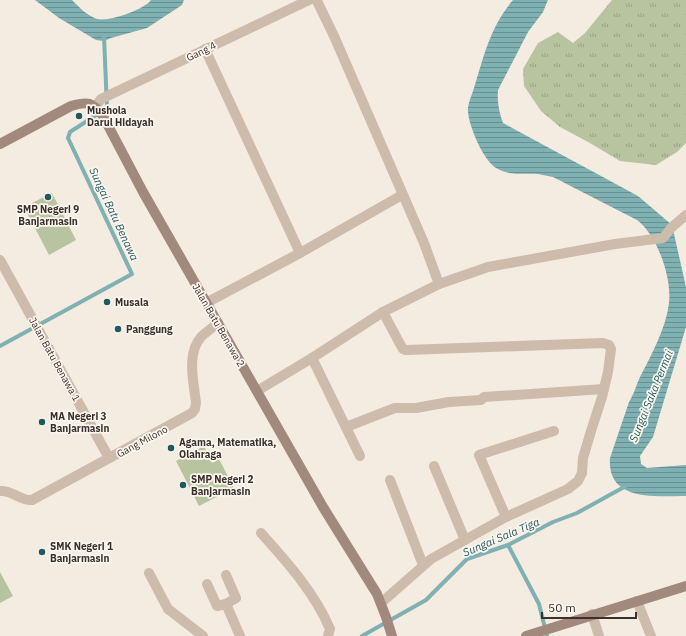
<svg xmlns="http://www.w3.org/2000/svg" width="686" height="636" viewBox="0 0 686 636" font-family="'IBM Plex Sans',sans-serif">
	<defs>
		<pattern id="grass-tufts" width="24" height="20" patternUnits="userSpaceOnUse"><rect width="24" height="20" fill="#b8c4a0"/><path d="M3 7l-1-3M5 7V3M7 7l1-3M15 17l-1-3M17 17v-4M19 17l1-3" fill="none" stroke="#97a083"/></pattern>
		<pattern id="water-rules" width="6" height="5" patternUnits="userSpaceOnUse"><rect width="6" height="5" fill="#7fb0b2"/><path d="M0 2.5h6" fill="none" stroke="#699091"/></pattern>
	</defs>
	<rect width="100%" height="100%" fill="#f4ebe1"/>
	<!-- grass -->
	<path fill="url(#grass-tufts)" d="M612,0H686V143L677,152L656,165L620,161L590,143L560,127L541,111L524,86L523,69L538,43L558,32L573,43L585,33Z"/>
	<!-- garden -->
	<g fill="#b8c4a0">
		<path d="M52,193L76,240L49,255L24,207Z"/>
		<path d="M204,446L212,463L219,459L234,488L199,506L176,461Z"/>
		<path d="M0,572L13,596L0,603Z"/>
	</g>
	<!-- water -->
	<g fill="url(#water-rules)">
		<path d="M35,0H72C79,7 86,15 97,19C108,22 144,10 151,0H184L182,5L147,28L111,38L104,41L96,40L59,18Z"/>
		<path d="M513,0H548L543,12L528,32L498,90C497,102 499,112 503,123L638,196L672,225L686,287V327L653,437L640,456L641,464L647,468L686,465V496C655,496 607,502 610,458L629,402C634,394 636,386 640,377C652,354 666,328 669,303C672,277 657,235 637,220L553,177C548,176 543,175 538,174C523,173 509,176 496,168C483,160 469,126 468,112C467,105 472,95 474,88C484,56 490,27 513,0Z"/>
	</g>
	<g fill="none" stroke-linecap="round" stroke-linejoin="round">
		<!-- stream -->
		<g stroke="#7fb0b2" stroke-width="4">
			<path d="M0,346L132,274L68,138L70,132L107,108L104,36"/>
			<path d="M508,545L539,604L547,636"/>
			<path d="M362,636L426,600L467,559L508,545L553,522L577,513L626,486"/>
		</g>
		<!-- street -->
		<g stroke="#cdbbac" stroke-width="10">
			<path d="M316,0L318,3L334,36L424,243L439,284"/>
			<path d="M205,49L300,253"/>
			<path d="M96,106L101,99L309,0"/>
			<path d="M0,260L109,458"/>
			<path d="M206,303L300,253L402,195"/>
			<path d="M312,358L360,456"/>
			<path d="M257,391L312,358L383,312L439,284L488,267L615,244L663,238L671,228L686,215"/>
			<path d="M346,427L395,408H416L449,402L481,400L484,397L604,389"/>
			<path d="M434,466L465,540"/>
			<path d="M390,480L423,565"/>
			<path d="M0,491C12,490 21,501 32,500L192,413L195,409L196,403C194,383 186,354 201,337C206,332 212,328 218,323"/>
			<path d="M506,517L479,455L554,431"/>
			<path d="M261,533C287,562 315,593 330,629L328,636"/>
			<path d="M149,573L168,609L203,636"/>
			<path d="M207,584L217,606L226,604L236,598L226,575"/>
			<path d="M637,601L651,636"/>
			<path d="M381,603L431,559L506,517L568,489L578,481L582,473L583,458L591,431L602,397L608,372L611,349L609,345L603,343L406,350L403,349L400,344L383,312"/>
			<path d="M226,604L240,636"/>
			<path d="M592,614L599,636"/>
		</g>
		<!-- secondary -->
		<g stroke="#a18a7d" stroke-width="10">
			<path d="M0,144L71,106C88,101 92,102 103,116L143,192L323,507L377,594L386,617L392,636"/>
			<path d="M526,636L686,586"/>
		</g>
	</g>
	<!-- markers -->
	<g fill="#1f5a5e" stroke="#fbf5ee" stroke-width="1.5">
		<circle cx="79" cy="116" r="4"/>
		<circle cx="48" cy="197" r="4"/>
		<circle cx="107" cy="302" r="4"/>
		<circle cx="118" cy="329" r="4"/>
		<circle cx="42" cy="422" r="4"/>
		<circle cx="171" cy="448" r="4"/>
		<circle cx="183" cy="485" r="4"/>
		<circle cx="42" cy="552" r="4"/>
	</g>
	<g text-anchor="middle" stroke-width="3.5" stroke-linejoin="round" paint-order="stroke">
		<!-- street labels -->
		<g font-size="10" fill="#3b302b" stroke="#fbf5ee">
			<text transform="translate(201 51) rotate(-26)" y="4">Gang 4</text>
			<text transform="translate(219 325) rotate(60)" y="4">Jalan Batu Benawa 2</text>
			<text transform="translate(55 359) rotate(61)" y="4">Jalan Batu Benawa 1</text>
			<text transform="translate(142 441) rotate(-28)" y="4">Gang Milono</text>
		</g>
		<!-- poi labels -->
		<g font-size="10" font-weight="bold" fill="#3b302b" stroke="#fbf5ee" text-anchor="start">
			<text x="87" y="114">Mushola<tspan x="87" dy="12">Darul Hidayah</tspan></text>
			<text x="48" y="213" text-anchor="middle">SMP Negeri 9<tspan x="48" dy="12">Banjarmasin</tspan></text>
			<text x="115" y="306">Musala</text>
			<text x="126" y="333">Panggung</text>
			<text x="50" y="420">MA Negeri 3<tspan x="50" dy="12">Banjarmasin</tspan></text>
			<text x="179" y="446">Agama, Matematika,<tspan x="179" dy="12">Olahraga</tspan></text>
			<text x="191" y="483">SMP Negeri 2<tspan x="191" dy="12">Banjarmasin</tspan></text>
			<text x="50" y="550">SMK Negeri 1<tspan x="50" dy="12">Banjarmasin</tspan></text>
		</g>
		<!-- water labels -->
		<g font-size="11" font-style="italic" fill="#1f5a5e" stroke="#fbf5ee">
			<text transform="translate(114 214) rotate(65)" y="4">Sungai Batu Benawa</text>
			<text transform="translate(651 396) rotate(-68)" y="4">Sungai Saka Permai</text>
			<text transform="translate(501 537) rotate(-23)" y="4">Sungai Sala Tiga</text>
		</g>
	</g>
	<!-- scale -->
	<path d="M542 612v6h94v-6" fill="none" stroke="#3b302b" stroke-width="2"/>
	<text x="548" y="612" font-size="12" fill="#3b302b" stroke="#fbf5ee" stroke-width="3" paint-order="stroke">50 m</text>
</svg>
